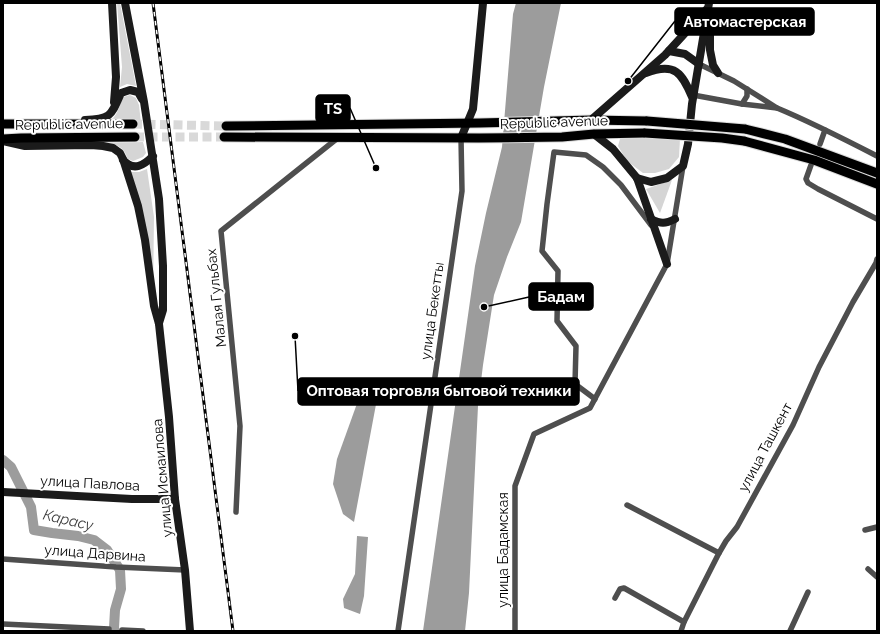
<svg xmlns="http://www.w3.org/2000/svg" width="880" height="634" viewBox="0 0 880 634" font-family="Raleway,sans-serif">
	<rect width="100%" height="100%" fill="#fff"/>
	<!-- green -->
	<g fill="#d5d5d5">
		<path d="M117,3H120L136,86L127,84L120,87L122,67Z"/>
		<path d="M130,95L136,98L139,105L141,123L99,124C103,122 108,121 112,119C118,114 120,104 123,97Z"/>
		<path d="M626,136L680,139L679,157L669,169L655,173H643L627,161L618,146L620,139Z"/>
		<path d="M143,142L146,153L143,157L133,161L128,159C123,147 120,146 108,143Z"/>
		<path d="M147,169L154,217L153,295L131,172H139Z"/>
		<path d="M672,180L660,213L646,189Z"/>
	</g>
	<!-- water -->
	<g fill="#9c9c9c">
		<path d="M516,3H561L544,87L521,222L507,257L494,295L483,365L478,406L469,593L465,631H423L475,266L486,213L502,147L513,14Z"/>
		<path d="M359,398L377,399L354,522L343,514L333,484L337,459Z"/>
		<path d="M357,536L368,537L364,596L360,614L344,608L343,599L355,574Z"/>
	</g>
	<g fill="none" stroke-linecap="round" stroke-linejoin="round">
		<!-- river -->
		<path stroke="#9c9c9c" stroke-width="10" d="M3,460L11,467L31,507L34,530L52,533L78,536L94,540L107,550L120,570L121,589L115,610L114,628L115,631"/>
		<!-- primary-tunnel -->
		<g stroke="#d9d9d9" stroke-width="9" stroke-dasharray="9 4.5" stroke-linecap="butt">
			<path d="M133,124L226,126"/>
			<path d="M135,137H224"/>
		</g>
		<defs>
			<g id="primary">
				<path d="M3,124H133"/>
				<path d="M226,126L480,123L591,120L647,121"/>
				<path d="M745,129L785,139L877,173"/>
				<path d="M224,137L479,138L562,137L594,134L645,133"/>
				<path d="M3,139L21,138L135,137"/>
				<path d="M744,141L814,160L877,184"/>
			</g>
		</defs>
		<!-- primary casing -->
		<use href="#primary" stroke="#dbdbdb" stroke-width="11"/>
		<!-- street -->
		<g stroke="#4e4e4e" stroke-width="5.5">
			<path d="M693,95L742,104L777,108L734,81L699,64"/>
			<path d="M742,104L747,96V89"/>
			<path d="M777,108C811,122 844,139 877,156"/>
			<path d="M820,144L825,130"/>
			<path d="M811,165L806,179L808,183L818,189L877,219"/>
			<path d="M595,399L575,384L576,346L557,321L558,271L542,251L547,204L554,152L586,155L603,167L621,185L651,225"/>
			<path d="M627,505L719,553L726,541L737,527L793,425L819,367L853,302L876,263L877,259"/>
			<path d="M236,512L240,426L221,231L339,137"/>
			<path d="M865,530L877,527"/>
			<path d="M3,559L116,567L185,570"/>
			<path d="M868,569L877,577"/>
			<path d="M615,598L620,589L624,588L684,622"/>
			<path d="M3,624L109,629"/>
			<path d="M122,630L143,631"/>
			<path d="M398,631L462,191L461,138"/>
			<path d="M515,631V486L534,434L590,408L667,264L683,166"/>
			<path d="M681,631L684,622L719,553"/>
			<path d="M790,631L808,592"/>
		</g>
		<!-- secondary -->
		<g stroke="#1b1b1b" stroke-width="8">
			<path d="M112,3L116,77L114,102"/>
			<path d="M125,3L144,102L159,199L163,266V310L159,323"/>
			<path d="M708,22L710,33V50L713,65L718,73"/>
			<path d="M669,51L685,54L699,64"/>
			<path d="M646,73C675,62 682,73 692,97"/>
			<path d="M85,120C111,119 111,116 121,93L130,90L138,92L142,99"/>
			<path d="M591,120L665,55L707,9"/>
			<path d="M594,134L613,149L637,178L667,264"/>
			<path d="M461,138L473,109L483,3"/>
			<path d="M3,141L25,146L91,145L103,146L113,148L120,153L123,159L138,206L145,240L154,306L159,324L169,417L175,499L185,570L190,631"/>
			<path d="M123,160C134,172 144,165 153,156"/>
			<path d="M637,178L651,182L667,178L683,166L688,144L692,104L709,3"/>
			<path d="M651,219C661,224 665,224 675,219"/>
			<path d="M3,492L132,499H175"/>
		</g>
		<!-- primary -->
		<use href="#primary" stroke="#000" stroke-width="9"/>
		<defs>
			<path id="rail" d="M153,3L233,631"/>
		</defs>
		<!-- rail casing -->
		<use href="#rail" stroke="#000" stroke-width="3"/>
		<!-- rail -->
		<use href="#rail" stroke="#fff" stroke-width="1.5" stroke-dasharray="4.5" stroke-linecap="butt"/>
		<defs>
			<g id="primary-bridge">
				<path d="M647,121L745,129"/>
				<path d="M645,133L722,138L744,141"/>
			</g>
		</defs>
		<!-- primary-bridge casing -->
		<use href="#primary-bridge" stroke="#dbdbdb" stroke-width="11" stroke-linecap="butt"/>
		<!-- primary-bridge -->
		<use href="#primary-bridge" stroke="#000" stroke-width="9"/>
	</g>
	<g text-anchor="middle" stroke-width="4" stroke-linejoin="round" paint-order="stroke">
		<!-- street labels -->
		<g font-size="14" fill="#000" stroke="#fff">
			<text transform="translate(554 122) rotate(-2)" y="5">Republic avenue</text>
			<text transform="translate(69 124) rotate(-1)" y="5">Republic avenue</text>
			<text transform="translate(216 298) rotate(-96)" y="5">Малая Гульбах</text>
			<text transform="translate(432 311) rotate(-82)" y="5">улица Бекетты</text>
			<text transform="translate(765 447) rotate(-62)" y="5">улица Ташкент</text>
			<text transform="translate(162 478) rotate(-95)" y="5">улица Исмаилова</text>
			<text transform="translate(90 483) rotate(3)" y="5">улица Павлова</text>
			<text transform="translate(503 550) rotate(-90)" y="5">улица Бадамская</text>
			<text transform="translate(95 553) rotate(4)" y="5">улица Дарвина</text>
		</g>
		<!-- water labels -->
		<g font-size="15" font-style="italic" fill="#3d3d3d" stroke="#fff">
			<text transform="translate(68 520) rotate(13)" y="5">Карасу</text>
		</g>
	</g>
	<!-- callouts -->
	<path fill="none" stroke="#000" stroke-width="1.5" d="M628 81L675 21M376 168L350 108M484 307L529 297M295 336L298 391"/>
	<g fill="#000" stroke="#fff" stroke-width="1.5">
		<circle cx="628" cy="81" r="4"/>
		<circle cx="376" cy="168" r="4"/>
		<circle cx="484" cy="307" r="4"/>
		<circle cx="295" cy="336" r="4"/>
	</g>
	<g fill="#000" stroke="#000" stroke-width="1.5">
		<rect x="675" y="8" width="139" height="27" rx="4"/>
		<rect x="316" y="95" width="34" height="27" rx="4"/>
		<rect x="529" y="283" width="64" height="27" rx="4"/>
		<rect x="298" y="378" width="281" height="27" rx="4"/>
	</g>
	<g font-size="15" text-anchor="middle" font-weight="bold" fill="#fff">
		<text x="745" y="27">Автомастерская</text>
		<text x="333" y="114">TS</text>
		<text x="561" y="302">Бадам</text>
		<text x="439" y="396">Оптовая торговля бытовой техники</text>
	</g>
	<!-- border -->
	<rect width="880" height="634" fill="none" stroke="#000000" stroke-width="8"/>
</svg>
